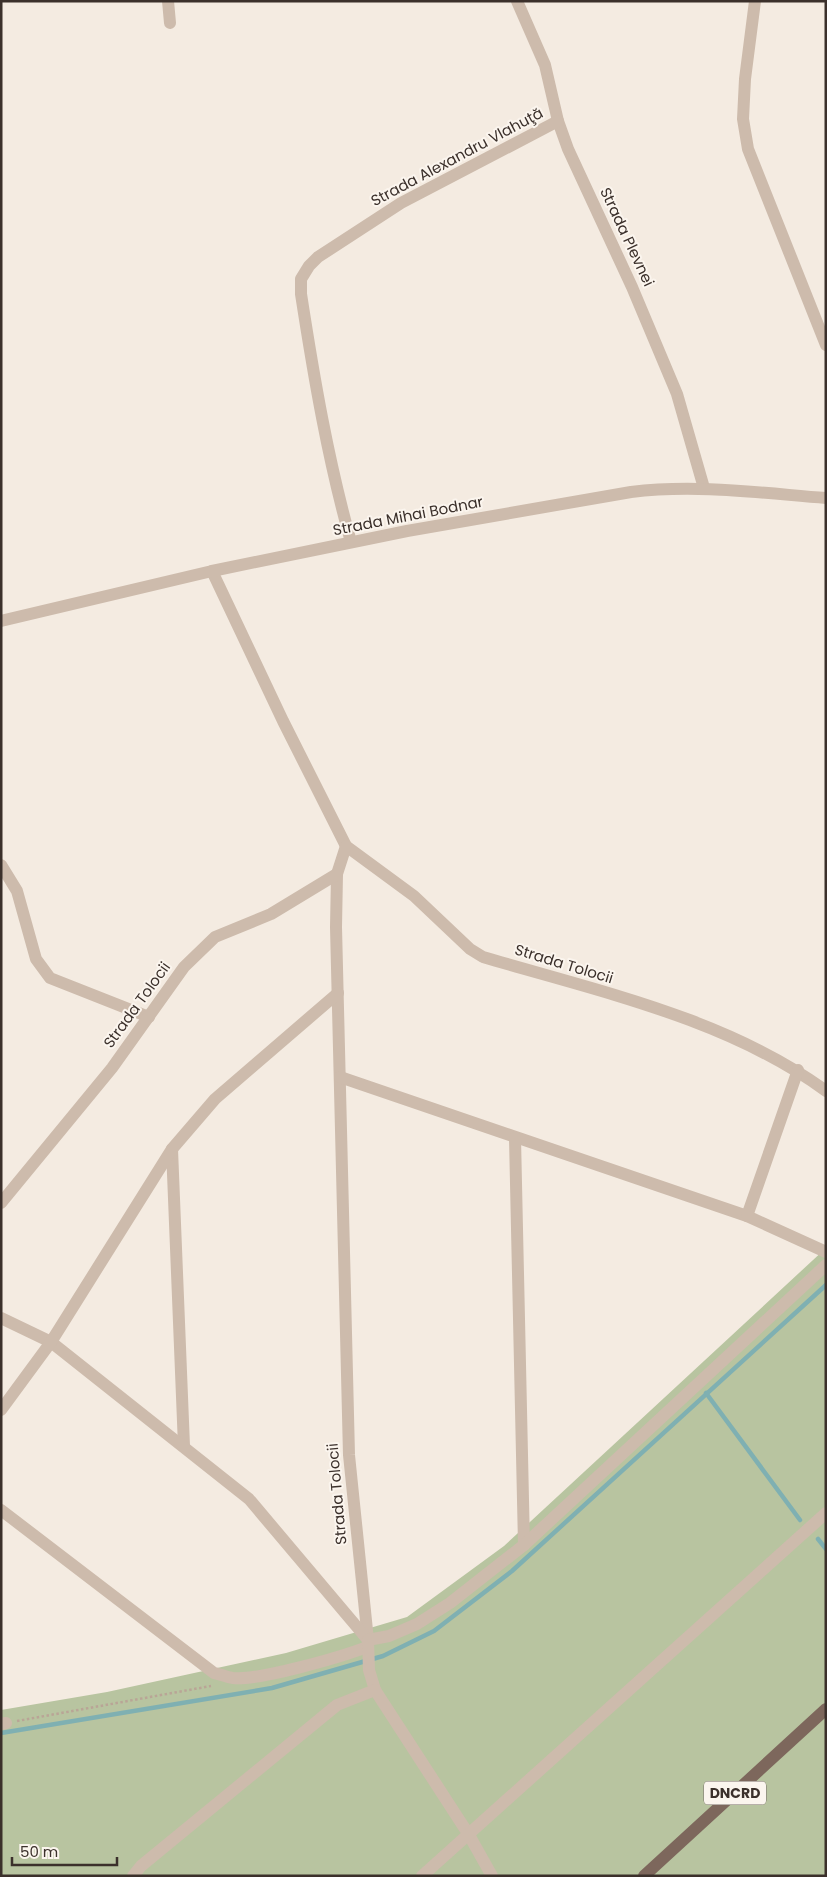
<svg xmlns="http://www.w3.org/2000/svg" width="827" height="1877" viewBox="0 0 827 1877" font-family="Poppins,sans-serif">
	<rect width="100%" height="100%" fill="#f4ebe1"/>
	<!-- green -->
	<path fill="#b8c4a0" d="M826,1248V1876H1V1710L107,1692L286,1653L407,1617L504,1546Z"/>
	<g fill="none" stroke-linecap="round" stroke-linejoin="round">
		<!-- stream -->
		<g stroke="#7fb0b2" stroke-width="4.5">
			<path d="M706,1393L800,1520"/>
			<path d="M818,1539L826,1549"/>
			<path d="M1,1733L272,1688L383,1656L434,1631L512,1571L826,1285"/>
		</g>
		<!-- path -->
		<path stroke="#b9a596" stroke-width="2.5" stroke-dasharray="2.5 2.5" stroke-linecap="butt" d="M17,1721L211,1686"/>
		<!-- street -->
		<g stroke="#cdbbac" stroke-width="12">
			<path d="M168,1L170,23"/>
			<path d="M517,1L545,65L558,121L568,149L632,287L677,394L704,488"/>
			<path d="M755,1L745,79L743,119L748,149L826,345"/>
			<path d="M351,542C328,460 314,378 301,294V279L309,266L318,257L401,203L558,121"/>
			<path d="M212,571L283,721L346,846L414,896L470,949L483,957C598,991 728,1019 826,1091"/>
			<path d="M1,621L212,571L407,531L631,492C696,484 761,493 826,498"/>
			<path d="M346,846L337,874L336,927L349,1455L368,1640"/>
			<path d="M1,865L17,891L36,959L50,978L149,1017"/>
			<path d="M340,1077L747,1216L826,1252"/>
			<path d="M515,1138L524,1545"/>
			<path d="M172,1149L184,1446"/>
			<path d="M1,1203L112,1068L184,967L215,937L271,914L337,874"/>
			<path d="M747,1216L798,1070"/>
			<path d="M1,1318L51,1342L249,1499L368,1640"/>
			<path d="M1,1410L51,1342L172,1149L215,1099L338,993"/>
			<path d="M1,1510L214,1673C220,1674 226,1677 233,1678C258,1681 341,1657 367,1647"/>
			<path d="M375,1690L369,1670L368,1640L389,1636L417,1624L450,1603L524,1545L826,1265"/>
			<path d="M1,1724L6,1723"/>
			<path d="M133,1876L141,1866L337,1705L375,1690L469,1835L492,1876"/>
			<path d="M422,1876L826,1513"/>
		</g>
		<!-- primary -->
		<path stroke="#7d675c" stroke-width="12" d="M644,1876L826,1709"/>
	</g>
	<g text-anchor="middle" stroke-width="4" stroke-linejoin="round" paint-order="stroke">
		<!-- shield labels -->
		<rect fill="#fbf5ee" stroke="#756b66" stroke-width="1" x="704" y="1781.5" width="62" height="23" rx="4"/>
		<g font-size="14" font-weight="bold" fill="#3b302b">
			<text x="735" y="1798">DNCRD</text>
		</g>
		<!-- street labels -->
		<g font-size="15" fill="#3b302b" stroke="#fbf5ee">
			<text transform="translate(457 157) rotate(-28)" y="5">Strada Alexandru Vlahuţă</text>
			<text transform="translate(627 237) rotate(65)" y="5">Strada Plevnei</text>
			<text transform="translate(408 516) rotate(-11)" y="5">Strada Mihai Bodnar</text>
			<text transform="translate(564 964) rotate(17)" y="5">Strada Tolocii</text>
			<text transform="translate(137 1005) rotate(-54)" y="5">Strada Tolocii</text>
			<text transform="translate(337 1494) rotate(-95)" y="5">Strada Tolocii</text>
		</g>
	</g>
	<!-- border -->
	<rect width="827" height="1877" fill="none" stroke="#3b302b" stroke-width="5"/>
	<!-- scale -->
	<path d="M12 1857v8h105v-8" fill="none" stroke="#3b302b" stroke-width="2.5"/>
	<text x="20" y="1857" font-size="15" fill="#3b302b" stroke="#fbf5ee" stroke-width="4" paint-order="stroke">50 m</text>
</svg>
